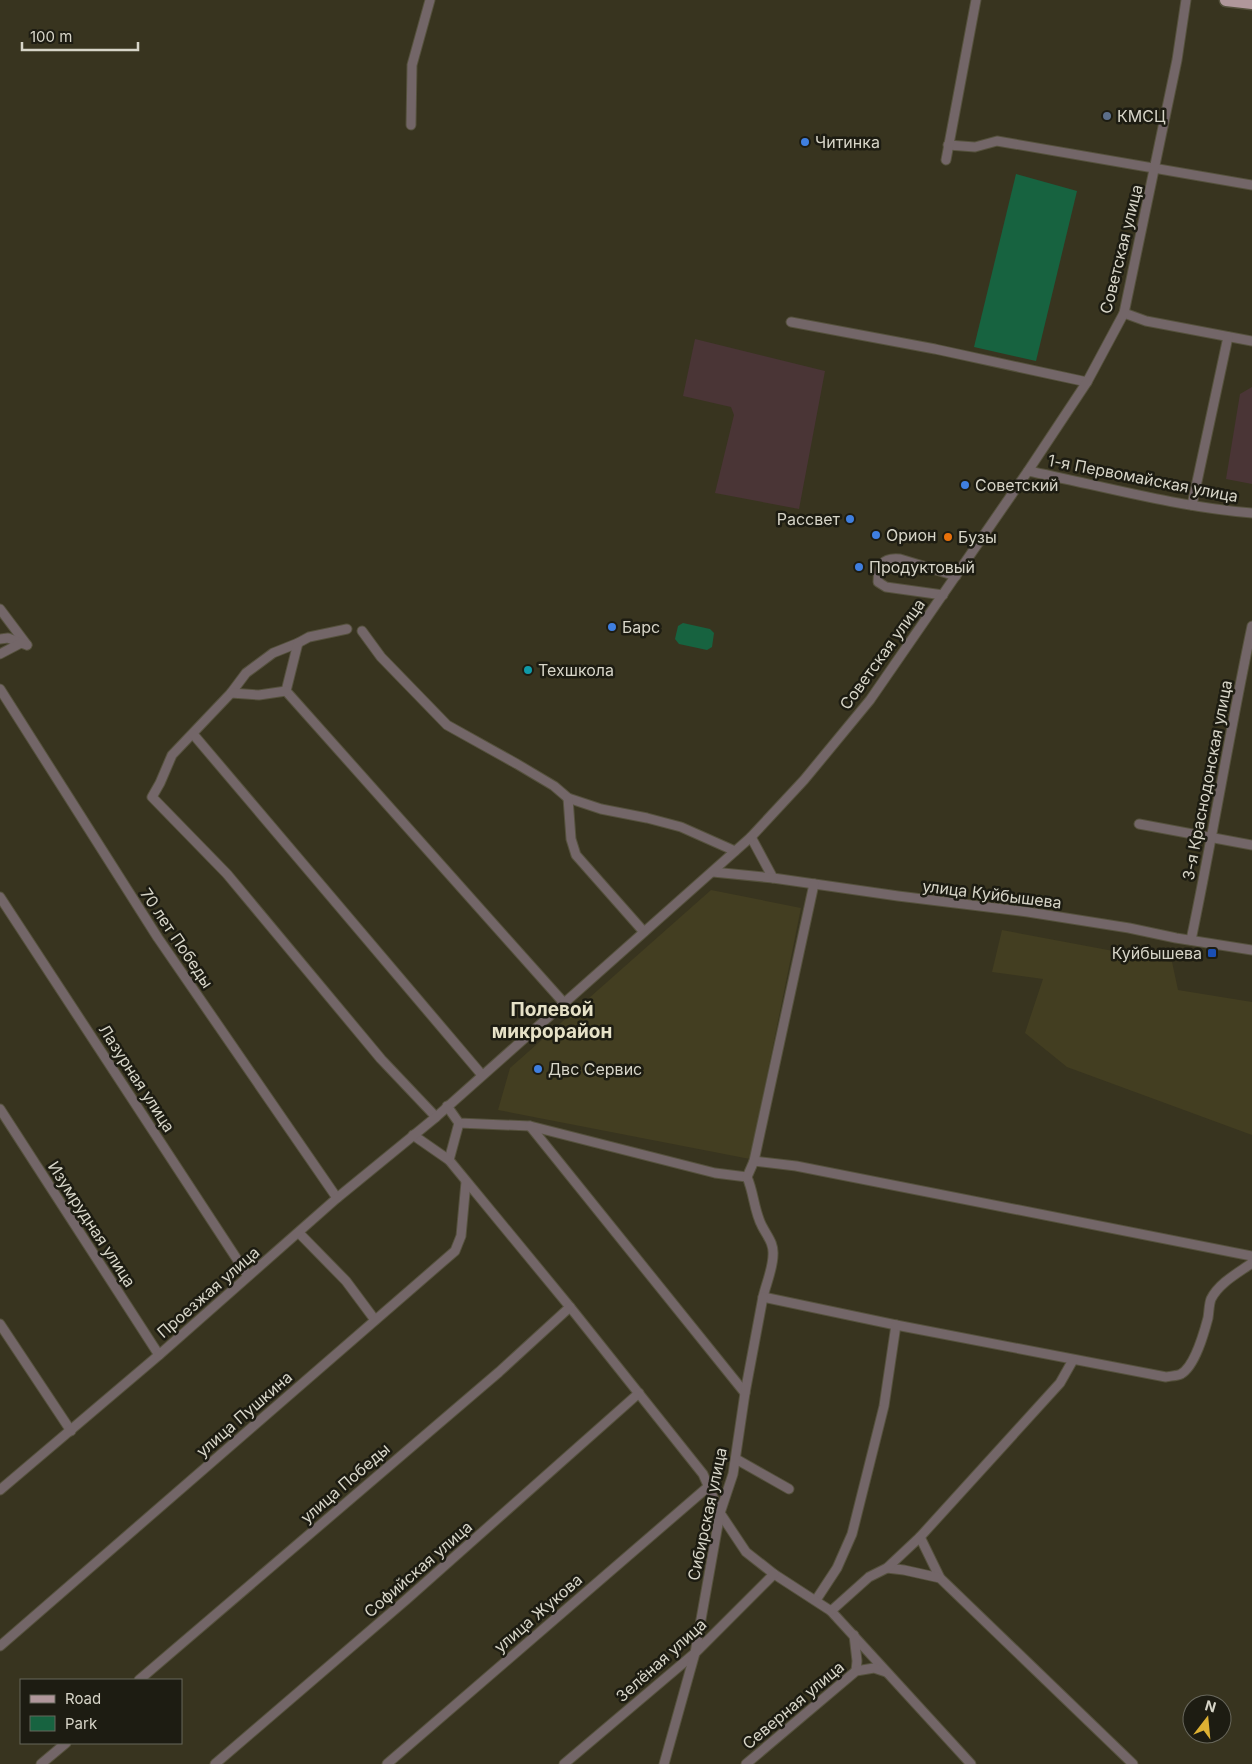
<svg xmlns="http://www.w3.org/2000/svg" width="1252" height="1764" viewBox="0 0 1252 1764" font-family="Inter,sans-serif">
	<rect width="100%" height="100%" fill="#38341f"/>
	<!-- built -->
	<g fill="#433e21">
		<path d="M711,890L801,908L750,1159L498,1110L510,1068Z"/>
		<path d="M1002,930L1172,962L1178,990L1252,1002V1135L1067,1067L1025,1033L1043,979L992,972Z"/>
	</g>
	<!-- education -->
	<g fill="#4a3536">
		<path d="M695,339L825,371L799,509L715,493L734,415L731,407L683,396Z"/>
		<path d="M1252,387V484L1226,479L1240,394Z"/>
	</g>
	<!-- green -->
	<g fill="#176340">
		<path d="M1016,174L1077,191L1036,361L974,347Z"/>
		<path d="M683,623L710,629L714,633L712,647L707,650L679,644L675,639L678,626Z"/>
	</g>
	<g fill="none" stroke-linecap="round" stroke-linejoin="round">
		<defs>
			<g id="street">
				<path d="M411,125L412,65L430,0"/>
				<path d="M948,145L975,147L997,141L1252,185"/>
				<path d="M946,160L976,0"/>
				<path d="M1124,313L1146,321L1252,341"/>
				<path d="M791,322L935,349L1087,382"/>
				<path d="M1028,471C1102,486 1177,507 1252,513"/>
				<path d="M1192,505L1228,337"/>
				<path d="M943,595L886,587L878,582C878,566 882,557 900,559L956,576"/>
				<path d="M0,609L27,645"/>
				<path d="M347,629L309,637L298,643L273,653L246,673L231,693L172,755L160,783L152,797L227,874L381,1059L436,1117"/>
				<path d="M362,631L381,657L447,725L517,764L554,786L568,798L601,809L647,818L681,827L735,851"/>
				<path d="M0,639L8,638L21,643"/>
				<path d="M298,643L286,691L564,1003"/>
				<path d="M0,654L21,643L27,645"/>
				<path d="M0,689L158,938L337,1198"/>
				<path d="M231,693L259,695L286,691"/>
				<path d="M193,734L482,1075"/>
				<path d="M568,798L571,839L576,855L644,932"/>
				<path d="M1139,824L1252,845"/>
				<path d="M751,837L773,878L898,896L1028,912L1129,928L1176,938L1252,950"/>
				<path d="M713,872L773,878"/>
				<path d="M0,897L248,1276"/>
				<path d="M1191,940C1213,835 1230,730 1252,626"/>
				<path d="M447,1106L459,1123L530,1126L715,1173L747,1177C754,1193 754,1211 762,1226C767,1236 774,1243 773,1255C773,1268 766,1284 763,1297L896,1325L884,1406L852,1534L837,1568L816,1600"/>
				<path d="M0,1109L159,1355"/>
				<path d="M459,1123L449,1160L570,1307L703,1474L720,1513L746,1552L774,1574L831,1611L971,1764"/>
				<path d="M530,1126L745,1393"/>
				<path d="M413,1135L449,1160"/>
				<path d="M754,1161L796,1166L1252,1256"/>
				<path d="M747,1177L754,1161L814,884"/>
				<path d="M299,1233L346,1281L375,1320"/>
				<path d="M0,1324L71,1431"/>
				<path d="M896,1325L1166,1377C1170,1376 1177,1376 1181,1374C1195,1366 1204,1333 1208,1318C1209,1312 1209,1304 1211,1299C1219,1283 1238,1273 1252,1263"/>
				<path d="M736,1459L789,1489"/>
				<path d="M0,1490L159,1355L337,1198L436,1117L751,837L804,780L870,700L1028,471L1087,382L1124,313L1177,60L1186,0"/>
				<path d="M920,1537L940,1578L1133,1764"/>
				<path d="M887,1568L904,1570L940,1578"/>
				<path d="M831,1611L869,1577L887,1568L920,1537L1060,1383L1073,1360"/>
				<path d="M854,1635L857,1661L856,1671"/>
				<path d="M0,1646L455,1251L461,1236L466,1182"/>
				<path d="M139,1680L499,1372L570,1307"/>
				<path d="M41,1764L66,1743"/>
				<path d="M215,1764L407,1599L639,1393"/>
				<path d="M387,1764L709,1486"/>
				<path d="M564,1764L695,1653L774,1574"/>
				<path d="M664,1764L695,1653L720,1513L733,1474L745,1393L763,1297"/>
				<path d="M746,1764L856,1671L874,1668L886,1672"/>
			</g>
			<path id="primary" d="M1226,0L1252,3"/>
		</defs>
		<!-- street casing -->
		<use href="#street" stroke="#55513d" stroke-width="11"/>
		<!-- primary casing -->
		<use href="#primary" stroke="#55513d" stroke-width="15"/>
		<!-- street -->
		<use href="#street" stroke="#736668" stroke-width="9"/>
		<!-- primary -->
		<use href="#primary" stroke="#b0979b" stroke-width="12"/>
	</g>
	<!-- markers -->
	<circle fill="#5c6f8a" stroke="#1d1c12" stroke-width="2" cx="1107" cy="116" r="5"/>
	<g fill="#3f7fe0" stroke="#1d1c12" stroke-width="2">
		<circle cx="805" cy="142" r="5"/>
		<circle cx="965" cy="485" r="5"/>
		<circle cx="850" cy="519" r="5"/>
		<circle cx="876" cy="535" r="5"/>
		<circle cx="859" cy="567" r="5"/>
		<circle cx="612" cy="627" r="5"/>
		<circle cx="538" cy="1069" r="5"/>
	</g>
	<circle fill="#e8710a" stroke="#1d1c12" stroke-width="2" cx="948" cy="537" r="5"/>
	<circle fill="#0f9aa8" stroke="#1d1c12" stroke-width="2" cx="528" cy="670" r="5"/>
	<rect fill="#1a4fb4" stroke="#1d1c12" stroke-width="2" x="1207" y="948" width="10" height="10" rx="2.5"/>
	<g text-anchor="middle" stroke-width="5" stroke-linejoin="round" paint-order="stroke">
		<!-- poi labels -->
		<g font-size="16" fill="#d7d5c8" stroke="#1d1c12" text-anchor="start">
			<text x="1117" y="122">КМСЦ</text>
			<text x="815" y="148">Читинка</text>
			<text x="975" y="491">Советский</text>
			<text x="840" y="525" text-anchor="end">Рассвет</text>
			<text x="886" y="541">Орион</text>
			<text x="958" y="543">Бузы</text>
			<text x="869" y="573">Продуктовый</text>
			<text x="622" y="633">Барс</text>
			<text x="538" y="676">Техшкола</text>
			<text x="1202" y="959" text-anchor="end">Куйбышева</text>
			<text x="548" y="1075">Двс Сервис</text>
		</g>
		<!-- street labels -->
		<g font-size="16" fill="#d7d5c8" stroke="#1d1c12">
			<text transform="translate(1121 249) rotate(-76)" y="6">Советская улица</text>
			<text transform="translate(1143 478) rotate(11)" y="6">1-я Первомайская улица</text>
			<text transform="translate(882 654) rotate(-54)" y="6">Советская улица</text>
			<text transform="translate(1207 780) rotate(-79)" y="6">3-я Краснодонская улица</text>
			<text transform="translate(992 894) rotate(7)" y="6">улица Куйбышева</text>
			<text transform="translate(177 938) rotate(56)" y="6">70 лет Победы</text>
			<text transform="translate(137 1078) rotate(57)" y="6">Лазурная улица</text>
			<text transform="translate(92 1224) rotate(57)" y="6">Изумрудная улица</text>
			<text transform="translate(208 1292) rotate(-41)" y="6">Проезжая улица</text>
			<text transform="translate(244 1414) rotate(-41)" y="6">улица Пушкина</text>
			<text transform="translate(345 1483) rotate(-41)" y="6">улица Победы</text>
			<text transform="translate(707 1514) rotate(-78)" y="6">Сибирская улица</text>
			<text transform="translate(418 1569) rotate(-41)" y="6">Софийская улица</text>
			<text transform="translate(538 1613) rotate(-41)" y="6">улица Жукова</text>
			<text transform="translate(661 1660) rotate(-42)" y="6">Зелёная улица</text>
			<text transform="translate(793 1705) rotate(-40)" y="6">Северная улица</text>
		</g>
		<!-- quarter labels -->
		<g font-size="19" font-weight="bold" fill="#e6e1c7" stroke="#1d1c12">
			<text x="552" y="1016">Полевой<tspan x="552" dy="22">микрорайон</tspan></text>
		</g>
	</g>
	<!-- legend -->
	<rect x="20" y="1679" width="162" height="65" fill="#1d1c12" stroke="#67665b"/>
	<rect x="30" y="1695" width="25" height="8" fill="#b0979b" stroke="#67665b"/>
	<text x="65" y="1704" font-size="15" fill="#d7d5c8">Road</text>
	<rect x="30" y="1716" width="25" height="15" fill="#176340" stroke="#67665b"/>
	<text x="65" y="1729" font-size="15" fill="#d7d5c8">Park</text>
	<!-- north arrow -->
	<g transform="translate(1207 1719) rotate(16)"><circle r="24" fill="#1d1c12" stroke="#67665b"/>
	<path d="M0-4L9 19L0 12L-9 19Z" fill="#deb133"/>
	<text y="-8" font-size="14" font-weight="bold" text-anchor="middle" fill="#d7d5c8">N</text>
	</g>
	<!-- scale -->
	<path d="M22 42v8h116v-8" fill="none" stroke="#d7d5c8" stroke-width="2.5"/>
	<text x="30" y="42" font-size="15" fill="#d7d5c8" stroke="#1d1c12" stroke-width="4" paint-order="stroke">100 m</text>
</svg>
